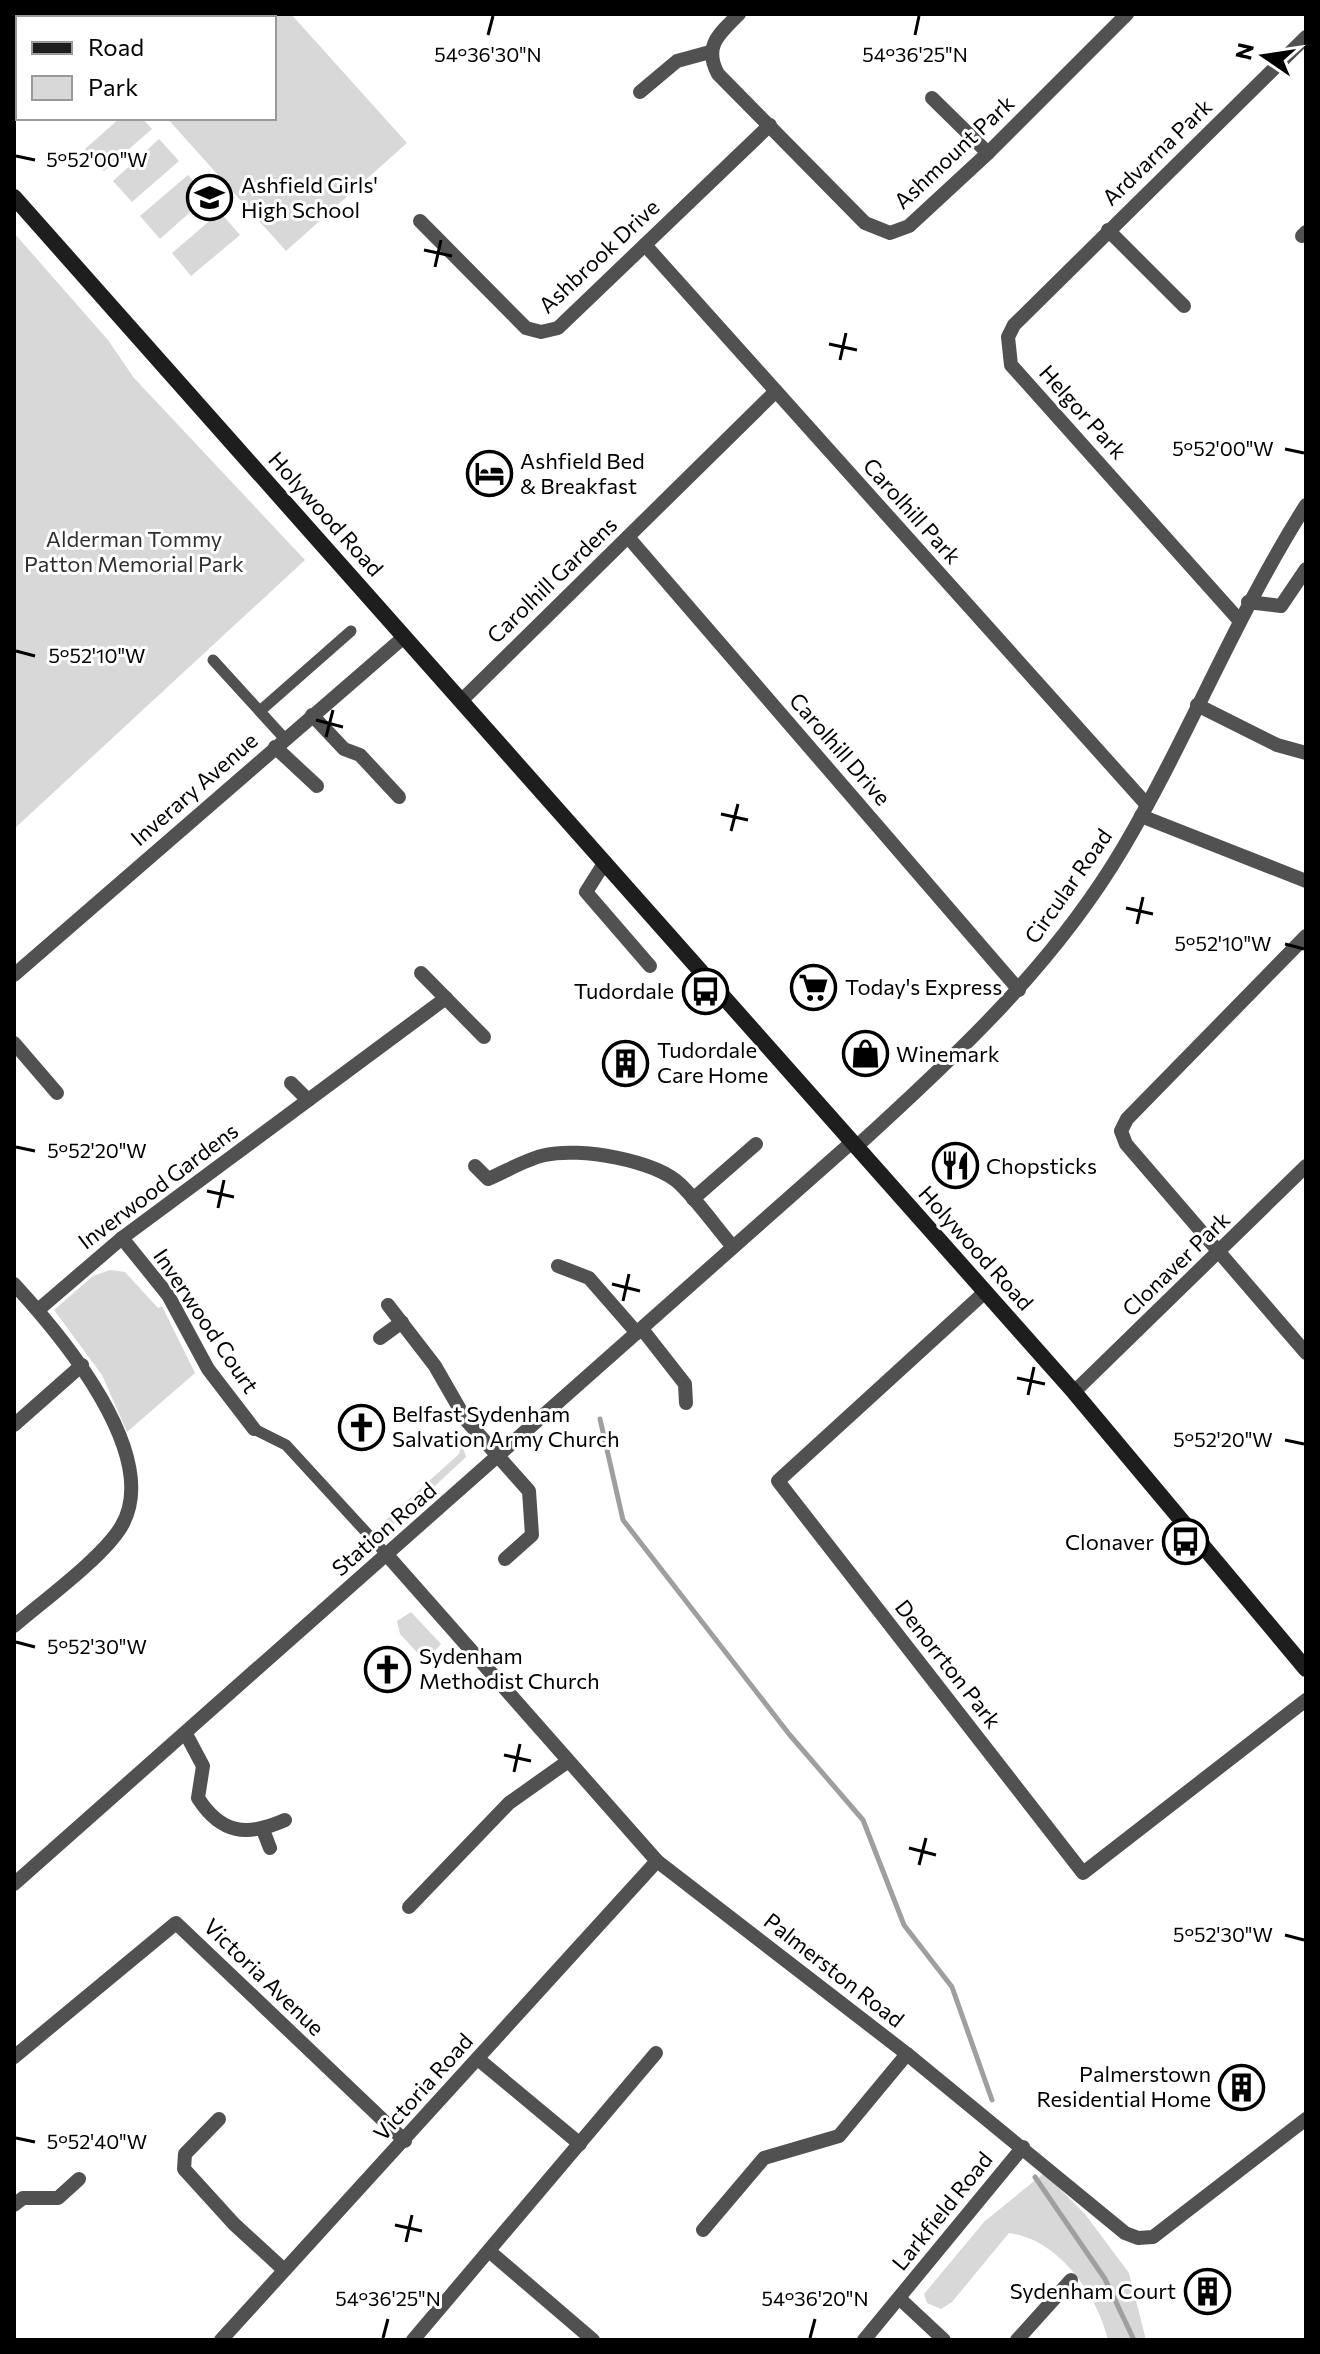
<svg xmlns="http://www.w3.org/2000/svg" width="1320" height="2354" viewBox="0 0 1320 2354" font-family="Commissioner,sans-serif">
	<rect width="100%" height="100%" fill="#fff"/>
	<!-- green -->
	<g fill="#d8d8d8">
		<path d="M156,14H291L407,143L286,251L167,118H274V18H152Z"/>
		<path d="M120,118H142L152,129L104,171L85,149Z"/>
		<path d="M159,139L179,161L132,202L113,181Z"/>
		<path d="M188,175L207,197L160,239L140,216Z"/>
		<path d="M220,212L240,235L191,276L172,253Z"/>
		<path d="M14,233L108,340L134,378L305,560L14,829Z"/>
		<path d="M110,1270L125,1272L158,1308L162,1306L195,1373L127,1432L102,1375L54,1310L93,1276Z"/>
		<path d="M462,1444L466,1457L381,1536L376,1529L459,1454Z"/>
		<path d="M411,1612L441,1644L425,1661L400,1634L397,1621Z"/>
		<path d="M1044,2173L1085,2214L1129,2273L1146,2340H1108C1097,2295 1059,2239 1009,2233L952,2302L941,2309L927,2303L924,2294L984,2222Z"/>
	</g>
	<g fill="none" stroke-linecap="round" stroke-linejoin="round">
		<!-- stream -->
		<g stroke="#9f9f9f" stroke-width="5">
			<path d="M600,1419L623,1520L789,1734L863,1820L904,1925L952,1987L992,2100"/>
			<path d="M1035,2177L1105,2279L1134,2340"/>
		</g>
		<!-- pedestrian -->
		<g stroke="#515151" stroke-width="11">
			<path d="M213,660L285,739"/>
			<path d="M260,711L351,631"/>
			<path d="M254,1429L286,1445L387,1555"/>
		</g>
		<!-- minor -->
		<g stroke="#515151" stroke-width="14">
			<path d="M739,14C719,34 703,46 718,74L865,223L890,233L909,226L988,153L1127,14"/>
			<path d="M640,92L677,61L710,52"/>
			<path d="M932,98L988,153"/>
			<path d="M420,221L526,328L541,332L558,328L770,125"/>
			<path d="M1108,230L1184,306"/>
			<path d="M1302,236L1306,232"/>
			<path d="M645,245L1147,805"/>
			<path d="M628,537L1019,990"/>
			<path d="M1248,602L1281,606L1306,569"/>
			<path d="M1239,620L1011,365L1008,337L1014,325L1306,37"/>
			<path d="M462,700L776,391"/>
			<path d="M1197,705L1277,745L1306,753"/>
			<path d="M312,715L344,749L360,755L399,797"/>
			<path d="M275,747L317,786"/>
			<path d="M1141,816L1306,881"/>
			<path d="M605,862L586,892L650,966"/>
			<path d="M1306,936L1127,1119L1121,1131L1126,1144L1306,1353"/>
			<path d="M421,973L484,1037"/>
			<path d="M14,975L404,637"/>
			<path d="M14,1043L57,1093"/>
			<path d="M291,1083L308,1100"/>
			<path d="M856,1147C955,1057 1054,965 1123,848C1189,736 1236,615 1306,505"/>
			<path d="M475,1166L488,1179C507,1171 526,1159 545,1155C579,1147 656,1160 681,1185C700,1204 716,1227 733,1247"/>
			<path d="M693,1199L756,1144"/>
			<path d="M122,1238L168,1295L208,1369L254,1429"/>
			<path d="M558,1266L589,1278L637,1333"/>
			<path d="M14,1284C60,1334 164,1456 121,1527C102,1558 43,1601 14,1626"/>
			<path d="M985,1292L778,1481L1083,1873L1306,1700"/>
			<path d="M388,1305L435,1366L466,1420L529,1491L532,1535L505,1559"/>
			<path d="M38,1310L122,1238L446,998"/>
			<path d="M642,1329L685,1384L686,1403"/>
			<path d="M380,1338L402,1322"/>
			<path d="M1074,1392L1306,1166"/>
			<path d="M14,1425L82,1365"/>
			<path d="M387,1555L657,1861L907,2054L1125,2233L1138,2238L1153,2237L1306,2119"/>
			<path d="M186,1734L203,1766L198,1798C221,1834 247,1837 285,1820"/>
			<path d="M263,1830L270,1848"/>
			<path d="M14,1884L852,1142"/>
			<path d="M409,1907L509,1803L567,1762"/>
			<path d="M14,2057L176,1923L405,2141"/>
			<path d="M478,2059L580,2144"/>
			<path d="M219,2119L185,2154L184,2169L234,2224L283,2269"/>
			<path d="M14,2205L23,2198H58L79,2179"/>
			<path d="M703,2230L764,2158L839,2136L907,2054"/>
			<path d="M489,2251L593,2340"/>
			<path d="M899,2298L944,2340"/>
			<path d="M221,2340L657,1861"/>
			<path d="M413,2340L656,2053"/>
			<path d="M864,2340L1023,2147"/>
			<path d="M1017,2340L1071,2280"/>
		</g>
		<!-- secondary -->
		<path stroke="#1e1e1e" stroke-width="16" d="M14,197L1074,1392L1306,1669"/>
	</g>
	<!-- ticks -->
	<path fill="none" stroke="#000" stroke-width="3" d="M488,35L493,16M915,35L919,16M16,156L35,160M424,250L452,256M435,267L441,240M829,344L857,350M840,360L846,333M1285,449L1304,453M16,651L35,656M316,720L343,727M326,737L333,710M721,814L748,820M731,831L738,804M1126,908L1153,914M1137,924L1143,897M1285,944L1304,949M16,1147L35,1151M207,1191L234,1197M218,1208L224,1180M612,1284L640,1291M623,1301L629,1274M1017,1378L1045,1384M1028,1395L1034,1367M1285,1440L1304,1444M16,1642L35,1647M504,1755L531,1761M514,1772L520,1744M909,1848L936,1855M919,1865L926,1838M1285,1935L1304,1940M16,2138L35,2142M395,2225L422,2231M406,2242L412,2215M383,2338L388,2319M810,2338L815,2319"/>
	<!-- icons -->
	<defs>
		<symbol id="school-ring" viewBox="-11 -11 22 22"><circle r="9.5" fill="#fff" stroke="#000" stroke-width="1.5"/><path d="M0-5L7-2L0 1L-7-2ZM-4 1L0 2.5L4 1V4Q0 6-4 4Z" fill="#000"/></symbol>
		<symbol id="hotel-ring" viewBox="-11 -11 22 22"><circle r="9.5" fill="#fff" stroke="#000" stroke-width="1.5"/><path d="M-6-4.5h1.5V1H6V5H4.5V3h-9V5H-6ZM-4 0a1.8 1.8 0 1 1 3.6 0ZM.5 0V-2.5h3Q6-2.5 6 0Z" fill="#000"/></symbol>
		<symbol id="supermarket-ring" viewBox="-11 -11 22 22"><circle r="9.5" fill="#fff" stroke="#000" stroke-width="1.5"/><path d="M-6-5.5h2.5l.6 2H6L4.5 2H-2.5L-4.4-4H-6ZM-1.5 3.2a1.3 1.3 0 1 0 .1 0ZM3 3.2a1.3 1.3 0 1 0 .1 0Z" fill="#000"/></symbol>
		<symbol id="bus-ring" viewBox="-11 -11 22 22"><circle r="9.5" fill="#fff" stroke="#000" stroke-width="1.5"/><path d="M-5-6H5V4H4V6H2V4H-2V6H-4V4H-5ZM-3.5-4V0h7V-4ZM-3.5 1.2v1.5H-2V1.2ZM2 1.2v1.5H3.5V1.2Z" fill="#000"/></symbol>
		<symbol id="shop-ring" viewBox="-11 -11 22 22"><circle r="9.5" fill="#fff" stroke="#000" stroke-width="1.5"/><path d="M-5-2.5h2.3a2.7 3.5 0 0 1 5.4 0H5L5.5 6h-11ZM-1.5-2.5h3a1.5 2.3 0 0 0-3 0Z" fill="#000"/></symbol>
		<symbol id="building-ring" viewBox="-11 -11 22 22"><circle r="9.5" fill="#fff" stroke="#000" stroke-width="1.5"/><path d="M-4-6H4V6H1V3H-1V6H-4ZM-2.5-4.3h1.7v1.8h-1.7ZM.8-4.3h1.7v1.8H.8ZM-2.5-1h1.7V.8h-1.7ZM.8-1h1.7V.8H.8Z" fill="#000"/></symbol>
		<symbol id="restaurant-ring" viewBox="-11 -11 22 22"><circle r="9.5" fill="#fff" stroke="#000" stroke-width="1.5"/><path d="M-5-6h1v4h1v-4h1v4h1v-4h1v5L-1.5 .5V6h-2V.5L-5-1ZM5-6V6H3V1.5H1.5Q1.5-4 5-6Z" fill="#000"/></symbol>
		<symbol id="church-ring" viewBox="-11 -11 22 22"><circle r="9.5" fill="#fff" stroke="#000" stroke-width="1.5"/><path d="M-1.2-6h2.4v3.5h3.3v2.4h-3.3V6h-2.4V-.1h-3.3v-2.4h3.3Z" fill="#000"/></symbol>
	</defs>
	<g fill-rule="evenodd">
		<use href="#school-ring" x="184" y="172" width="51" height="51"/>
		<use href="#hotel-ring" x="464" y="448" width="51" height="51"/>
		<use href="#supermarket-ring" x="788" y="962" width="51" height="51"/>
		<use href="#bus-ring" x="680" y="966" width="51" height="51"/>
		<use href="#shop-ring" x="840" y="1028" width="51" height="51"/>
		<use href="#building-ring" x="600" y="1038" width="51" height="51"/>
		<use href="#restaurant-ring" x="930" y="1140" width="51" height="51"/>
		<use href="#church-ring" x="336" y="1402" width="51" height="51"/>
		<use href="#bus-ring" x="1160" y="1516" width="51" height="51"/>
		<use href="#church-ring" x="362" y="1644" width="51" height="51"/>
		<use href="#building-ring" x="1216" y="2062" width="51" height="51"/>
		<use href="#building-ring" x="1182" y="2266" width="51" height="51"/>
	</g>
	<g text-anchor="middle" stroke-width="6" stroke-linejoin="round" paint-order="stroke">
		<!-- street labels -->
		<g font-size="22" fill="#000" stroke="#fff">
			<text transform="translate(954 152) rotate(-43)" y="8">Ashmount Park</text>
			<text transform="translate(1157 152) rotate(-44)" y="8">Ardvarna Park</text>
			<text transform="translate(599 256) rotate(-43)" y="8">Ashbrook Drive</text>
			<text transform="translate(1083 412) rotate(48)" y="8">Helgor Park</text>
			<text transform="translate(912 511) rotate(48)" y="8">Carolhill Park</text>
			<text transform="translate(326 514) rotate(48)" y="8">Holywood Road</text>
			<text transform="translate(552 580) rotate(-44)" y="8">Carolhill Gardens</text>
			<text transform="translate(840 749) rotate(49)" y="8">Carolhill Drive</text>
			<text transform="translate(194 789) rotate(-41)" y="8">Inverary Avenue</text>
			<text transform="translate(1068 886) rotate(-55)" y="8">Circular Road</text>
			<text transform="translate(158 1186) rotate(-37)" y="8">Inverwood Gardens</text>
			<text transform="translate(976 1248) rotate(48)" y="8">Holywood Road</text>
			<text transform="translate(1176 1264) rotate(-44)" y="8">Clonaver Park</text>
			<text transform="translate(206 1321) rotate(56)" y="8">Inverwood Court</text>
			<text transform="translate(384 1529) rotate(-41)" y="8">Station Road</text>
			<text transform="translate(948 1664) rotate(52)" y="8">Denorrton Park</text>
			<text transform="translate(834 1970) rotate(38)" y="8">Palmerston Road</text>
			<text transform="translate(264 1977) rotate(44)" y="8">Victoria Avenue</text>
			<text transform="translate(423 2087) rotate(-48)" y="8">Victoria Road</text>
			<text transform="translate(942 2211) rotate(-51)" y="8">Larkfield Road</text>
		</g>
		<!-- poi labels -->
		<g font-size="22" fill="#000" stroke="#fff" text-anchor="start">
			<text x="241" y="193">Ashfield Girls'<tspan x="241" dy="25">High School</tspan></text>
			<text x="520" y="469">Ashfield Bed<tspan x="520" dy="25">&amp; Breakfast</tspan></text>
			<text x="845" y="995">Today's Express</text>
			<text x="674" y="999" text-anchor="end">Tudordale</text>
			<text x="657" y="1058">Tudordale<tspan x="657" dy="25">Care Home</tspan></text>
			<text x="896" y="1062">Winemark</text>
			<text x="986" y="1174">Chopsticks</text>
			<text x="392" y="1422">Belfast Sydenham<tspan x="392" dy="25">Salvation Army Church</tspan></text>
			<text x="1154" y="1550" text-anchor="end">Clonaver</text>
			<text x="419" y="1664">Sydenham<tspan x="419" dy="25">Methodist Church</tspan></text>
			<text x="1211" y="2082" text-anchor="end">Palmerstown<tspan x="1211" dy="25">Residential Home</tspan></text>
			<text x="1176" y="2299" text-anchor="end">Sydenham Court</text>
		</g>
		<!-- park labels -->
		<g font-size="22" fill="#2f2f2f" stroke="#fff">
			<text x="134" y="547">Alderman Tommy<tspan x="134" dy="25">Patton Memorial Park</tspan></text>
		</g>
	</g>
	<g font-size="20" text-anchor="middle" fill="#000" stroke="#fff" stroke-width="6" stroke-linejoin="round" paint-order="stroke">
		<text x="488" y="62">54°36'30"N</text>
		<text x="915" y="62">54°36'25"N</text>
		<text x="97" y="167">5°52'00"W</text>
		<text x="1223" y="456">5°52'00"W</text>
		<text x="97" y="663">5°52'10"W</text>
		<text x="1223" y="951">5°52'10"W</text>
		<text x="97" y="1158">5°52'20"W</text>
		<text x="1223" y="1447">5°52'20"W</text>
		<text x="97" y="1654">5°52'30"W</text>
		<text x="1223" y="1942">5°52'30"W</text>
		<text x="97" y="2149">5°52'40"W</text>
		<text x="388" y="2306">54°36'25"N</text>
		<text x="815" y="2306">54°36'20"N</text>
	</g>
	<!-- border -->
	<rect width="1320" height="2354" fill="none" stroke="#000000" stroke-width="32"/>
	<!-- legend -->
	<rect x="16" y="16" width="260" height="104" fill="#ffffff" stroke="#999999" stroke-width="2"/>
	<rect x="32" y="42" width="40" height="12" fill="#1e1e1e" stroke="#999999" stroke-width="2"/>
	<text x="88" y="56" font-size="24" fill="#000000">Road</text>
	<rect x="32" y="76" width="40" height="24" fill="#d8d8d8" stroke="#999999" stroke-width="2"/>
	<text x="88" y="96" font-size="24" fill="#000000">Park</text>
	<!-- north arrow -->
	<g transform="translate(1264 56) rotate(283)" stroke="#ffffff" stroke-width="6" paint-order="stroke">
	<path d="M0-6L14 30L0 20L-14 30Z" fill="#000000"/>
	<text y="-12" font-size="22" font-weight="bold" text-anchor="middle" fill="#000000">N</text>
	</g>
</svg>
